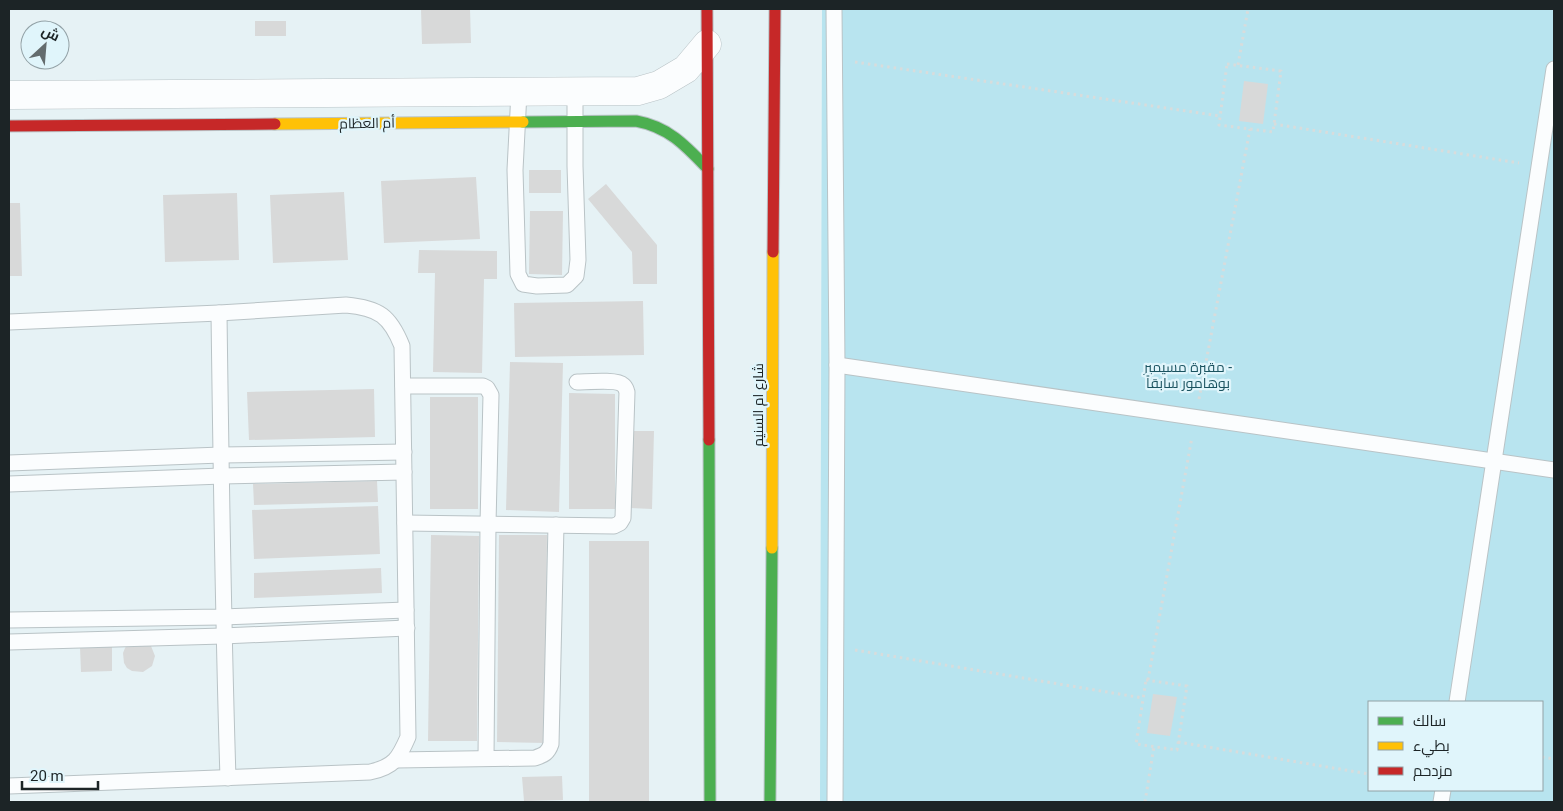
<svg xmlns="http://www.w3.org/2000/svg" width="1563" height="811" viewBox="0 0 1563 811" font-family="Roboto,Cairo,sans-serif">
	<rect width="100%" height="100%" fill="#e6f2f5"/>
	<!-- green -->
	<path fill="#b8e4ef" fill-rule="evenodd" d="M822,9H1554V802H820ZM1369,702H1542V790H1369Z"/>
	<!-- building -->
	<g fill="#d8d9d9">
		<path d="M421,9H470L471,43L422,44Z"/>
		<rect x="255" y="21" width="31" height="15"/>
		<path d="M1244,81L1268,84L1263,124L1239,121Z"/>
		<rect x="529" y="170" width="32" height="23"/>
		<path d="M476,177L480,239L384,243L381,181Z"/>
		<path d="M606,184L657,245V284H633L632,252L588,199Z"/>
		<path d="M344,192L348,260L273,263L270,195Z"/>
		<path d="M237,193L239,260L165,262L163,195Z"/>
		<path d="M9,203H20L22,276H9Z"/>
		<path d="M530,211H563L562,275L529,274Z"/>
		<path d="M419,250L497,251V279H484L482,373L433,372L435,273H418Z"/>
		<path d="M643,301L644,355L515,357L514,303Z"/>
		<path d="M510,362L563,363L559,512L506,510Z"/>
		<path d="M374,389L375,437L249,440L247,392Z"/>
		<path d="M569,393L615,394V509H569Z"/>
		<rect x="430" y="397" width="48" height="112"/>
		<path d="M632,431H654L652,509L630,508Z"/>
		<path d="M377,481L378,502L254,505L253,484Z"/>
		<path d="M378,506L380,554L254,559L252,510Z"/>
		<path d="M431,535L479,536L477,741H428Z"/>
		<path d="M499,535H547L545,743L497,742Z"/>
		<rect x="589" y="541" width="60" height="261"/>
		<path d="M381,568L382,593L254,598V573Z"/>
		<path d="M147,642L151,646L155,656L152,666L143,672L132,671L127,668L124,663L123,653L125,648L128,644Z"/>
		<path d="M112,646V671L81,672L80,647Z"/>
		<path d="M1153,694L1177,697L1170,736L1147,733Z"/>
		<path d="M562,776L563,800L524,801L522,777Z"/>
	</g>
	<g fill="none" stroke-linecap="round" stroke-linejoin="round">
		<defs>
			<g id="lane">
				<path d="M834,9L837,365L835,802"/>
				<path d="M519,92L515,170L518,274L523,284L537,286L567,285L576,276L578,260L575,166V92"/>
				<path d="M219,313C221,468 223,623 228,778"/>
				<path d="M9,322L219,313L346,305C379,308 390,316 402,346L408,737C399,758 394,767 370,772L9,786"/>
				<path d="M837,365L1554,470"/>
				<path d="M403,386H483L487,388L491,395L488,524L486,758"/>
				<path d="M9,463L221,455L404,452"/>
				<path d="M9,484L222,476L404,472"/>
				<path d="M405,523L614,526L620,523L623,518L627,392C626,390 626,387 623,385C617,379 586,382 577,382"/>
				<path d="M9,620L222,617L406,610"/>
				<path d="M9,642L223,636L407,628"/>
				<path d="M1457,702L1554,69"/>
				<path d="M396,760L535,758C544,755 548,753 551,744L556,525"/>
				<path d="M1441,802L1443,790"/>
			</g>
			<path id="street" d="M9,95L638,91L659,85L686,69L707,44"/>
			<g id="fast">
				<path d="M523,122L636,121C669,127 686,146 708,169"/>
				<path d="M709,440L710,802"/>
				<path d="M770,802L772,548"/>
			</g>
			<g id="slow">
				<path d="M275,124L523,122"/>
				<path d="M772,548L773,252"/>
			</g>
			<g id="jam">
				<path d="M707,9L709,440"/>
				<path d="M9,126L275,124"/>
				<path d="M773,252L775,9"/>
			</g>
		</defs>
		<!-- lane casing -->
		<use href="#lane" stroke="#b9c3c6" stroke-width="17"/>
		<!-- street casing -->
		<use href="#street" stroke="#b9c3c6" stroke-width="29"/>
		<!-- fast casing -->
		<use href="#fast" stroke="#b9c3c6" stroke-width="13"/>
		<!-- slow casing -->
		<use href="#slow" stroke="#b9c3c6" stroke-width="13"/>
		<!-- jam casing -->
		<use href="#jam" stroke="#b9c3c6" stroke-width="13"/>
		<!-- path -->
		<g stroke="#d8dcdc" stroke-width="3" stroke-dasharray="2.5 4" stroke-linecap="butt">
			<path d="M855,62L1220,116"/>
			<path d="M1227,64L1281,71L1273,132L1219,125Z"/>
			<path d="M1238,65L1248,9"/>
			<path d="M1274,124L1519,163"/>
			<path d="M1199,399L1250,129"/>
			<path d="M855,650L1143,698"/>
			<path d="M1146,680L1187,686L1177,750L1136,744Z"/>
			<path d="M1148,680L1192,437"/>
			<path d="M1178,742L1369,774"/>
			<path d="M1542,757L1554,759"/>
			<path d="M1145,802L1154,746"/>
		</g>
		<!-- lane -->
		<use href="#lane" stroke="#fbfdfe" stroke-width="15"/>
		<!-- street -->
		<use href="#street" stroke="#fbfdfe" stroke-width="28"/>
		<!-- fast -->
		<use href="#fast" stroke="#4caf50" stroke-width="11"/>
		<!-- slow -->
		<use href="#slow" stroke="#ffc107" stroke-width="11"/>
		<!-- jam -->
		<use href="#jam" stroke="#c62828" stroke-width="11"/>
	</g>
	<g text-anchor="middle" stroke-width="4.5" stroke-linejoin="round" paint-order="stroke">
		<!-- street labels -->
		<g font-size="14" fill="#1c2426" stroke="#e0f5fb">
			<text transform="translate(367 123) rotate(-1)" y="5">أم العظام</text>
			<text transform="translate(758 405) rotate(-90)" y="5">شارع ام السنيم</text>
		</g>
		<!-- park labels -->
		<g font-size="14" fill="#1a5360" stroke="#e0f5fb">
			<text x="1188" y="372">مقبرة مسيمير -<tspan x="1188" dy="16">بوهامور سابقاً</tspan></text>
		</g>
	</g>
	<!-- border -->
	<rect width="1563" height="811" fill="none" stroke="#1c2426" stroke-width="20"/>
	<!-- legend -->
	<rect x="1368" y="701" width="175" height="90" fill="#e0f5fb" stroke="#92a1a6"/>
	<rect x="1378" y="717" width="25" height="8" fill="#4caf50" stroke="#92a1a6"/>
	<text x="1413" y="726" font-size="15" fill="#1c2426">سالك</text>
	<rect x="1378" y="742" width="25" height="8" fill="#ffc107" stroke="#92a1a6"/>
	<text x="1413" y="751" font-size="15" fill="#1c2426">بطيء</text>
	<rect x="1378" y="767" width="25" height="8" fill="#c62828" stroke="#92a1a6"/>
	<text x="1413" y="776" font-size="15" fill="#1c2426">مزدحم</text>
	<!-- north arrow -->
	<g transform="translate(45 45) rotate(26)"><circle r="24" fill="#e0f5fb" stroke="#92a1a6"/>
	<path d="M0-4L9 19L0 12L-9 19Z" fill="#636c6e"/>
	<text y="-8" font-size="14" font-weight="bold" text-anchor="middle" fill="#1c2426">ش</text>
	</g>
	<!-- scale -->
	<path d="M22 781v8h76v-8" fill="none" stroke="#1c2426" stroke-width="2.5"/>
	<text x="30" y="781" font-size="15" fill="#1c2426" stroke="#e0f5fb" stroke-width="4" paint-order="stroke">20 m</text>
</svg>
